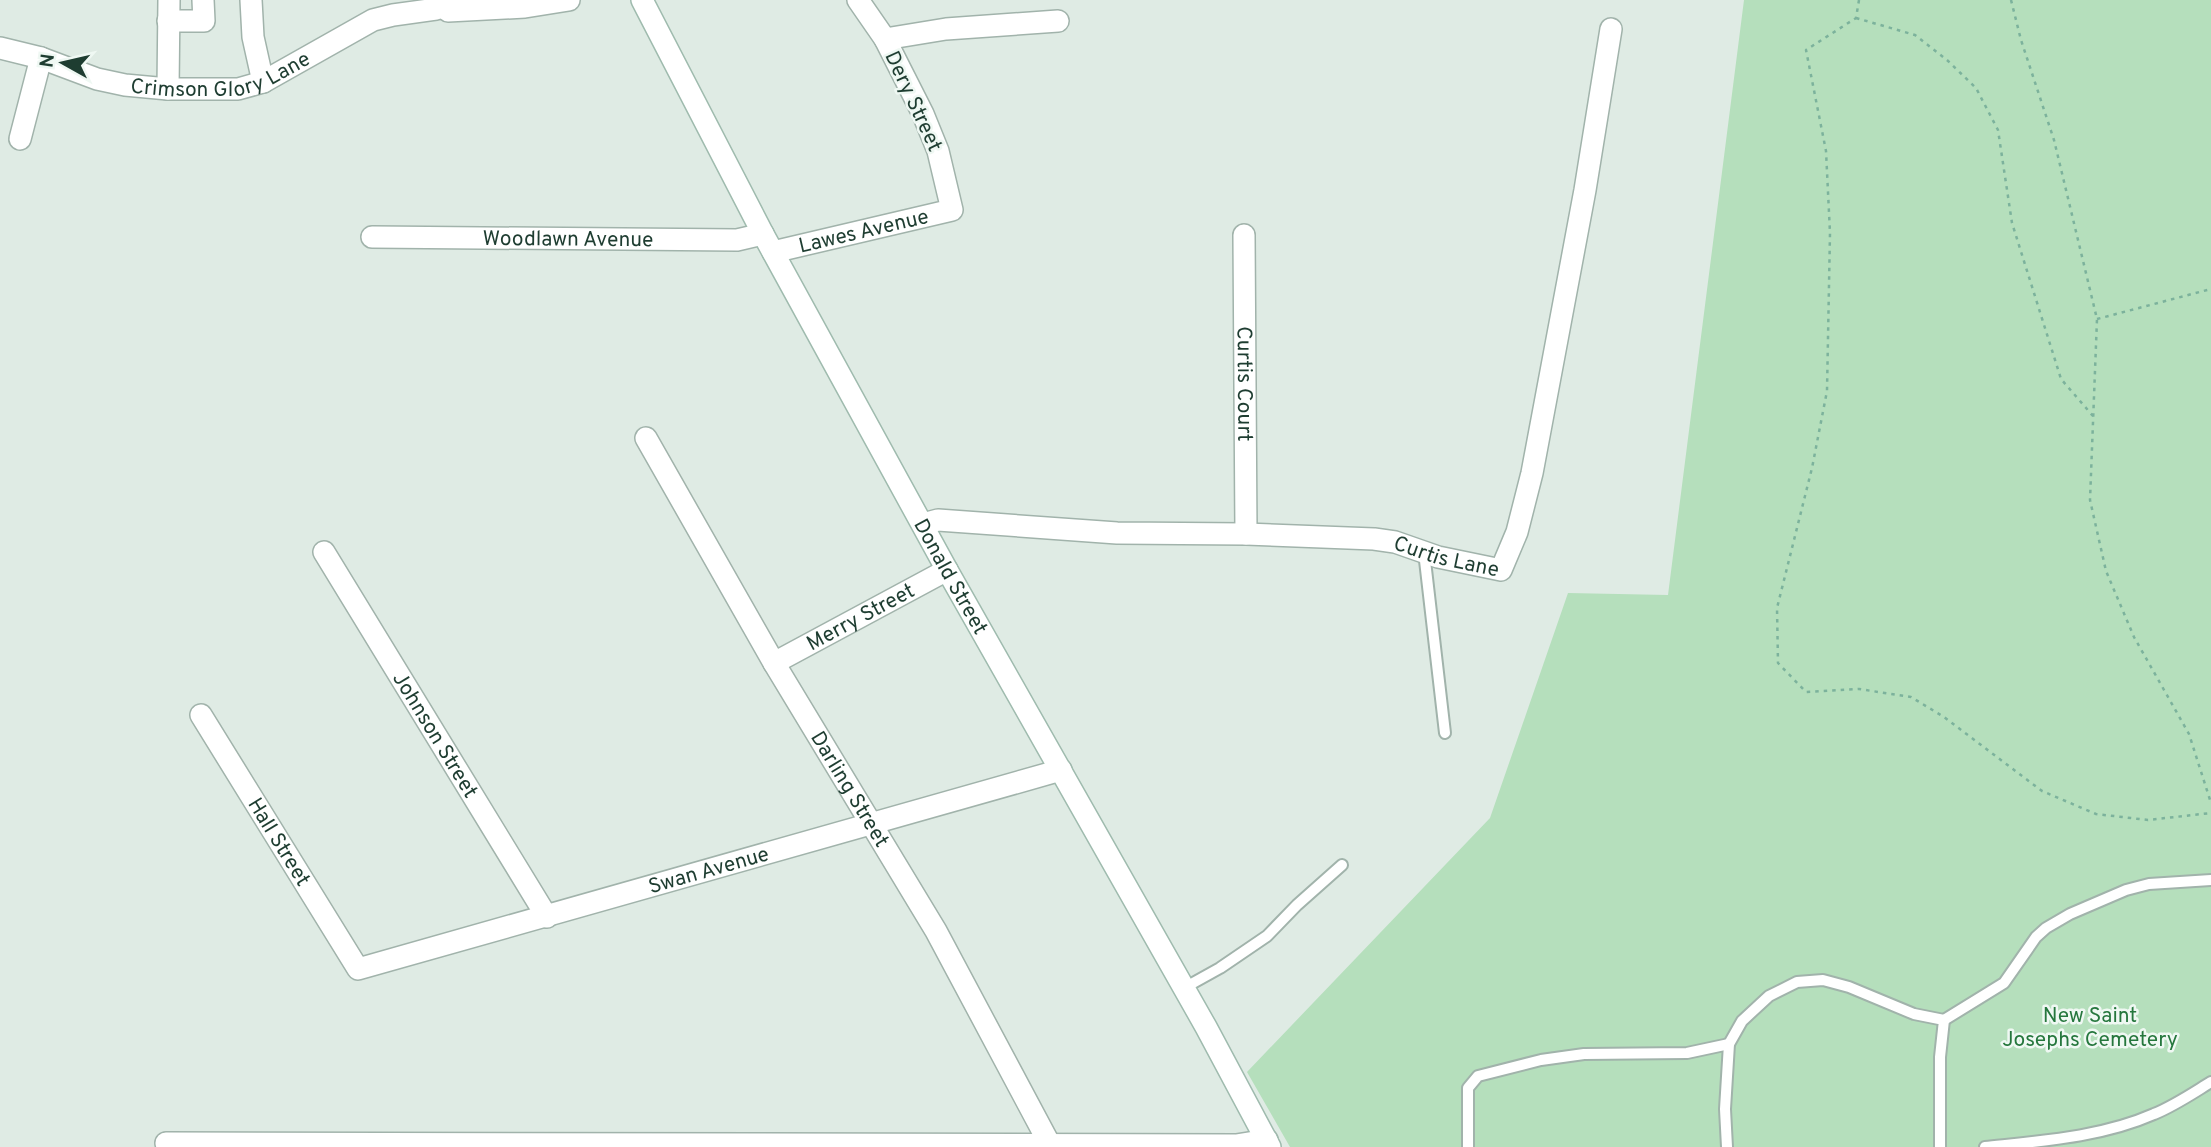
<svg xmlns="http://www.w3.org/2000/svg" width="2211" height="1147" viewBox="0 0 2211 1147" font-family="Overpass,sans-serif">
	<rect width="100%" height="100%" fill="#dfebe4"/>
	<!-- green -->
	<path fill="#b5dfbc" d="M1744,0H2211V1147H1290L1247,1072L1490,818L1568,593L1668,595Z"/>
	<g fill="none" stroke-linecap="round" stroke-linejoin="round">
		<defs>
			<g id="lane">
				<path d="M1424,552L1445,733"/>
				<path d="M1184,988L1220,968L1267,936L1297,905L1342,865"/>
				<path d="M1944,1020L2004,983L2036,937L2046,928L2070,914L2126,890L2149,884L2211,880"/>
				<path d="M1468,1147V1088L1478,1076L1541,1060L1584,1054L1687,1053L1729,1044"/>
				<path d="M1727,1147L1725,1109L1729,1044L1742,1021L1769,996L1797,982L1823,980L1849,987L1914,1014L1944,1020L1940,1057V1147"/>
				<path d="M1985,1147C2042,1141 2102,1137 2154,1114C2174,1106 2193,1093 2211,1082"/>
			</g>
			<g id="street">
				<path d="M251,0L253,37L263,82"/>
				<path d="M448,11L525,7L569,0"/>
				<path d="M168,21H204L203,0"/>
				<path d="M885,39L946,29L1058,21"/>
				<path id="s1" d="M0,48L41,58L97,79L125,85L168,89H238L263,82L373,20L393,15L436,9L465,0"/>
				<path d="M168,89L169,0"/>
				<path d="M20,139L41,58"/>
				<path id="s2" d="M1244,235L1246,534"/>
				<path id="s3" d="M372,237L737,240L763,234"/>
				<path id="s4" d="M773,252L952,210L938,151L923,114L885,39L858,0"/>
				<path id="s5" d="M646,438L774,663L936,931L1049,1143"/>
				<path id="s6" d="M923,524L938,520L1117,533L1246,534L1374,539L1395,542L1438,557L1501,570L1517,532L1532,473L1585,190L1611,29"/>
				<path id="s7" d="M324,552L547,917"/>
				<path id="s8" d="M774,663L947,570"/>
				<path id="s9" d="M201,715L358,969L1061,770"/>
				<path d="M166,1143L1236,1145L1267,1140"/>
			</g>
			<g id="secondary">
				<path id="s10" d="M642,0L763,234L947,570L1206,1027L1270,1147"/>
			</g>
		</defs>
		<!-- lane casing -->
		<use href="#lane" stroke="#a1b3ab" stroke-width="14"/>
		<!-- street casing -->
		<use href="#street" stroke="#a1b3ab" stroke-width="24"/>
		<!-- secondary casing -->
		<use href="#secondary" stroke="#9fbbae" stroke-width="24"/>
		<!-- path -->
		<g stroke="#7cb29c" stroke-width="2.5" stroke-dasharray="3.5 5" stroke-linecap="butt">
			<path d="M1859,0L1856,18L1806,50L1826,151L1830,233L1827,391L1812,468L1777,608L1778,663L1806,692L1859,689L1911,697L1944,717L2042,791L2096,814L2148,820L2211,813"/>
			<path d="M2011,0L2021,40L2054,140L2097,319L2090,500L2106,571L2134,637L2189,734L2211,803"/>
			<path d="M1856,18L1915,35L1947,60L1976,88L1998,130L2012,223L2061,379L2093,416"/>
			<path d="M2097,319L2211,289"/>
		</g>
		<!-- lane -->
		<use href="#lane" stroke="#fff" stroke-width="10"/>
		<!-- street -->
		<use href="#street" stroke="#fff" stroke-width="21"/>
		<!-- secondary -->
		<use href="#secondary" stroke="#fff" stroke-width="21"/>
	</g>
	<g text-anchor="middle" stroke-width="5" stroke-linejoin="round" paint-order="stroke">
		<!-- street labels -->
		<g font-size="21" fill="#1e3d31" stroke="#eff8f3">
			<text dy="7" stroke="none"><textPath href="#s1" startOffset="229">Crimson Glory Lane</textPath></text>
			<text transform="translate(914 101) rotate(65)" y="7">Dery Street</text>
			<text dy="7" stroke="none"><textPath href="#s4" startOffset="93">Lawes Avenue</textPath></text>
			<text dy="7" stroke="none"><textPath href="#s3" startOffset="196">Woodlawn Avenue</textPath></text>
			<text dy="7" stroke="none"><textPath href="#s2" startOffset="149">Curtis Court</textPath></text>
			<text dy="7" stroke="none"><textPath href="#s6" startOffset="527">Curtis Lane</textPath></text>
			<text dy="7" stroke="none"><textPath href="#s10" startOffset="654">Donald Street</textPath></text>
			<text dy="7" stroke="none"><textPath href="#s8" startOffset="98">Merry Street</textPath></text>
			<text dy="7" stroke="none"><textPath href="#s7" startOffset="214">Johnson Street</textPath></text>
			<text dy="7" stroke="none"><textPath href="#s5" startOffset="406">Darling Street</textPath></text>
			<text dy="7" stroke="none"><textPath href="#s9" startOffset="149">Hall Street</textPath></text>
			<text dy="7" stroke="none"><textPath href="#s9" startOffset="663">Swan Avenue</textPath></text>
		</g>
		<!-- park labels -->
		<g font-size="21" fill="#25773d" stroke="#eff8f3">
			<text x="2090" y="1022">New Saint<tspan x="2090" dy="24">Josephs Cemetery</tspan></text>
		</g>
	</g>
	<!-- north arrow -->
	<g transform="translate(63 63) rotate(278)" stroke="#eff8f3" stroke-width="5" paint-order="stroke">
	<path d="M0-5L12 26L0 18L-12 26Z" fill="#1e3d31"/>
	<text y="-10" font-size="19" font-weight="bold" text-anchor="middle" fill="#1e3d31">N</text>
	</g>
</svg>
